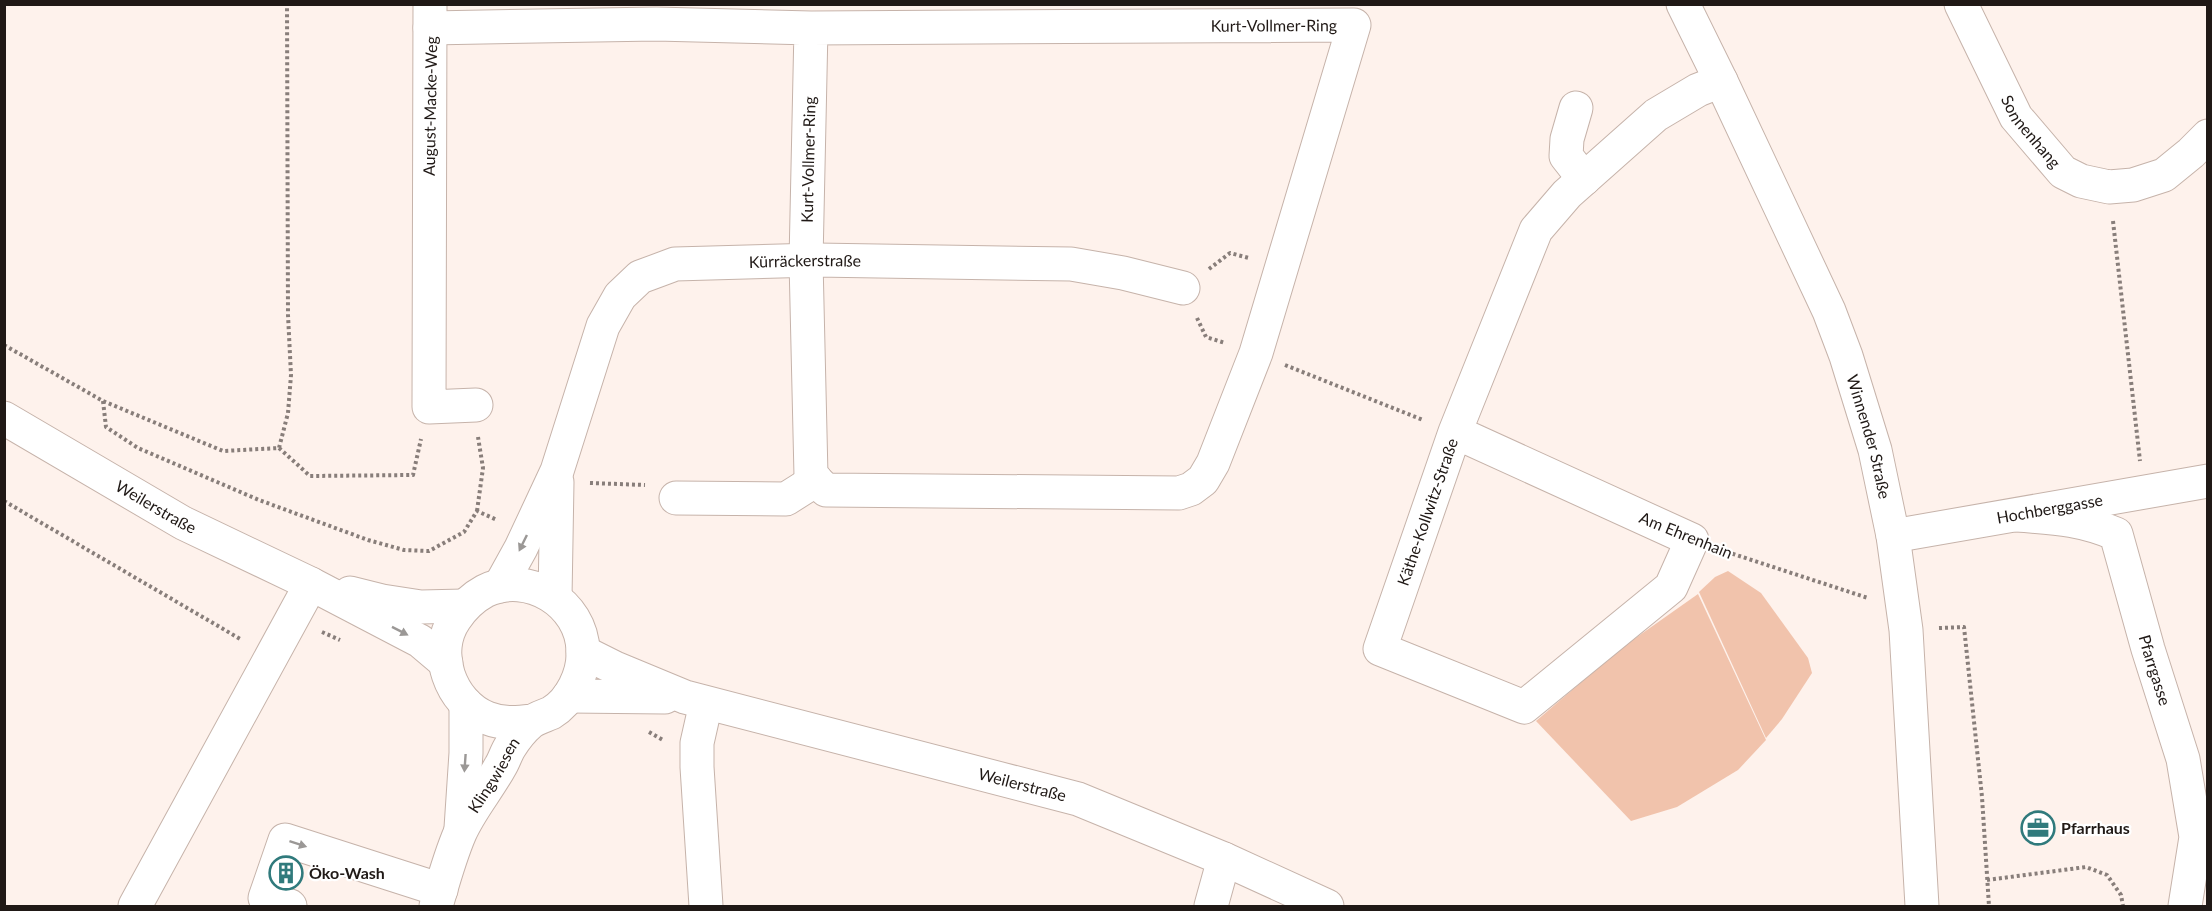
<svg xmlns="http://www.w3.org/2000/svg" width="2212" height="911" viewBox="0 0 2212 911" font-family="Lato,sans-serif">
	<rect width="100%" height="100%" fill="#fef2ec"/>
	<!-- green -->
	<g fill="#f1c3ac">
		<path d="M1728,571L1761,593L1808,658L1812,673L1782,719L1766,738L1699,592L1715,577Z"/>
		<path d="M1698,594L1766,740L1738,770L1677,807L1631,821L1536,721L1620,649Z"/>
	</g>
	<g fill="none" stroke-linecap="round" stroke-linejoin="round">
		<defs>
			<g id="minor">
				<path d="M430,4L429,407L476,405"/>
				<path id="s1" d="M1961,4L2016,117L2063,172L2081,181L2109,187L2133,185L2164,175L2191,153L2208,136"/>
				<path id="s2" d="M430,28L656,24L811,28L1354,25L1256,353L1213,463L1203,480L1191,489L1179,493L826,490L811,476L806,261L811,28"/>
				<path d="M1576,108L1567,139L1566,156L1584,179"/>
				<path id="s3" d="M4,418L183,523L311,584L420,641L446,663"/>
				<path id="s4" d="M1455,432L1692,540L1671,587L1524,707L1380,649L1455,432L1536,230L1567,194L1656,115L1698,90L1721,81"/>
				<path d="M676,498L786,499L816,480"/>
				<path id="s5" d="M2017,515C2055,518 2081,519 2116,534L2148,649L2183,759L2196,837L2185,906"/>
				<path id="s6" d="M1893,536L2208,481"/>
				<path id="s7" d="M500,586L521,548L557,471L603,326L620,296L640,277L675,264L816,260L1071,264L1123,273L1183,288"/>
				<path d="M350,593L382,601L421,607L464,606"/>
				<path d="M555,598L557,482"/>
				<path id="s8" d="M583,652L615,668L685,697L1078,799L1224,859L1327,906"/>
				<path d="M569,696L665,697"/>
				<path d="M461,828L466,753V704"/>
				<path d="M135,906L311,584"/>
				<path d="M290,906L265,898L285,840L441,890"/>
				<path id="s9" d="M436,906C443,882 450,856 460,833C470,810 488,789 500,767C504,761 506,753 510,747C515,739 523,729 530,723C536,718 544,716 551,713C571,701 584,674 583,651C582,603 528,570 485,591C472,598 463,607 455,619C432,652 450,703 487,718C502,724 516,723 531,721"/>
				<path d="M706,906L697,767V743L706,703"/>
				<path d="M1211,906L1224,859"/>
			</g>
			<g id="major">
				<path id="s10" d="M1683,4L1721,81L1829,311L1846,356L1875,450L1893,536L1906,630L1922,906"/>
			</g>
		</defs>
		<!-- minor casing -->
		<use href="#minor" stroke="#c6b3aa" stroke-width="35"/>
		<!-- major casing -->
		<use href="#major" stroke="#c6b3aa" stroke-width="35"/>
		<!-- path -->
		<g stroke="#887e7a" stroke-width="4" stroke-dasharray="3 3" stroke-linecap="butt">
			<path d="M2113,221L2140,461"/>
			<path d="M1209,269L1230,253L1249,258"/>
			<path d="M1197,318L1206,337L1225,343"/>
			<path d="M4,345L103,401L223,451L279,448L288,413L291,375L288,315L287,4"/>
			<path d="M1285,365L1423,420"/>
			<path d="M103,401L106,427L138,448L259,500L368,540L404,550L429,551L464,532L477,511L497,520"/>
			<path d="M279,448L310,476L413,475L421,439"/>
			<path d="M590,483L645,485"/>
			<path d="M4,501L242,640"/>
			<path d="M477,511L483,468L478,437"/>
			<path d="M1721,550L1868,598"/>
			<path d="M1939,628L1964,627L1982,797L1989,906"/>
			<path d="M322,632L340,640"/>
			<path d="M649,732L663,740"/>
			<path d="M1987,880L2086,867L2107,875L2121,895L2123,906"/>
		</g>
		<!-- minor -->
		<use href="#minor" stroke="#fff" stroke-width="33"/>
		<!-- major -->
		<use href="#major" stroke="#fff" stroke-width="33"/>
	</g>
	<!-- one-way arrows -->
	<defs><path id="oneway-solid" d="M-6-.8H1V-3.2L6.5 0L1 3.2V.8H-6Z" transform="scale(1.5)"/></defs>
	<g fill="#9b9896">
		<use href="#oneway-solid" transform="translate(523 543) rotate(116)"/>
		<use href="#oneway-solid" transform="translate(400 631) rotate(27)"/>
		<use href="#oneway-solid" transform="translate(465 763) rotate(94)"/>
		<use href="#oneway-solid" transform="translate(298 844) rotate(18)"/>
	</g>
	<!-- icons -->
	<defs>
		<symbol id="office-ring" viewBox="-11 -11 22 22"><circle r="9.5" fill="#fff" stroke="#307a7c" stroke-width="1.5"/><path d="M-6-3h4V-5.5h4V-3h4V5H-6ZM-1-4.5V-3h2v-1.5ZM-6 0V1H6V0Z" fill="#307a7c"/></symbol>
		<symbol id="building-ring" viewBox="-11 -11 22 22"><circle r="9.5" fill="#fff" stroke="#307a7c" stroke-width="1.5"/><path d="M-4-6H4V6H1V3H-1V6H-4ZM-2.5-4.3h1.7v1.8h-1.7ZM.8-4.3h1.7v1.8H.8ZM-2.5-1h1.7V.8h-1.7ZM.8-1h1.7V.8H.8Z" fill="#307a7c"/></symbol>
	</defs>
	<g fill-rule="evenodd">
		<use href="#office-ring" x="2019" y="809" width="38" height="38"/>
		<use href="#building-ring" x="267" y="854" width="38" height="38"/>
	</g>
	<g text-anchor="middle" stroke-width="4.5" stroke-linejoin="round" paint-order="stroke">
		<!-- street labels -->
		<g font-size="16" fill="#201916" stroke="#fff">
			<text dy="6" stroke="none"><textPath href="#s2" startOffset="844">Kurt-Vollmer-Ring</textPath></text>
			<text transform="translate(430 106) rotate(-89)" y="6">August-Macke-Weg</text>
			<text dy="6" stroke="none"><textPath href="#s1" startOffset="146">Sonnenhang</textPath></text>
			<text dy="6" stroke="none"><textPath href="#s2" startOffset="2122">Kurt-Vollmer-Ring</textPath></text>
			<text dy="6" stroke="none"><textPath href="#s7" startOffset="510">Kürräckerstraße</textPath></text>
			<text dy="6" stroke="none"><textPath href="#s10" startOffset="472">Winnender Straße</textPath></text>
			<text dy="6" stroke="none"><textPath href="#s3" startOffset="176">Weilerstraße</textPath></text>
			<text dy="6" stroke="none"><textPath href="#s6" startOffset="159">Hochberggasse</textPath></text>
			<text dy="6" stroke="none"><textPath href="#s4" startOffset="802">Käthe-Kollwitz-Straße</textPath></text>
			<text transform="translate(1686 535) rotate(22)" y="6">Am Ehrenhain</text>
			<text dy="6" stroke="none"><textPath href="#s5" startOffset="243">Pfarrgasse</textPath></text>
			<text dy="6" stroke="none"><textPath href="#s9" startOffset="144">Klingwiesen</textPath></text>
			<text dy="6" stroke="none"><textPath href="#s8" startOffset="460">Weilerstraße</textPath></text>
		</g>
		<!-- poi labels -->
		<g font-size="16" font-weight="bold" fill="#201916" stroke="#fff" text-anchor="start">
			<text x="2061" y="834">Pfarrhaus</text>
			<text x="309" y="879">Öko-Wash</text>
		</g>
	</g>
	<!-- border -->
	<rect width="2212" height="911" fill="none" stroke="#201916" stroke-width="12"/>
</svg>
